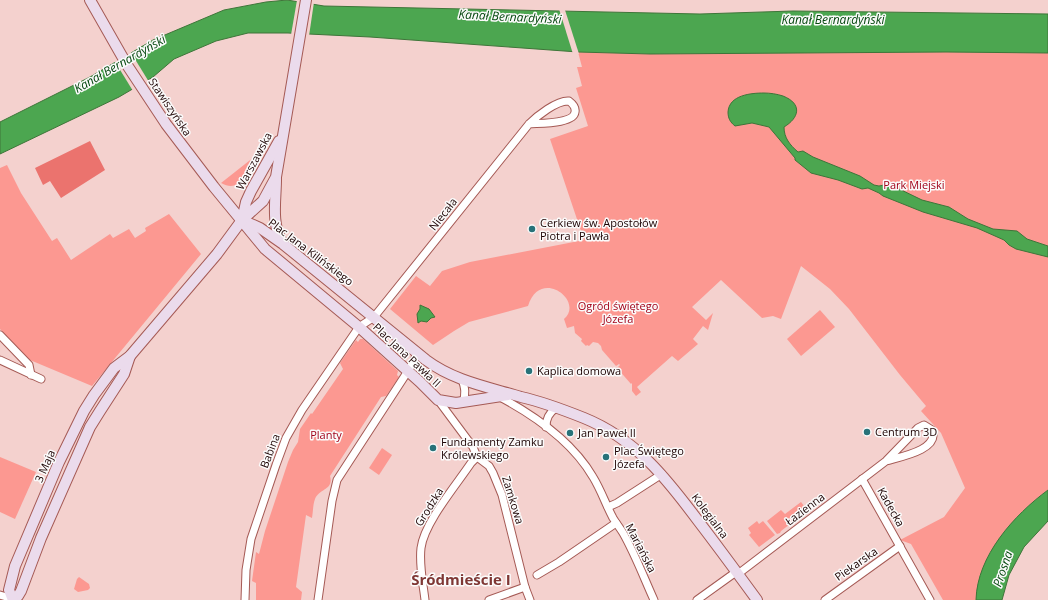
<svg xmlns="http://www.w3.org/2000/svg" width="1048" height="600" viewBox="0 0 1048 600" font-family="'Open Sans',sans-serif">
	<rect width="100%" height="100%" fill="#f4d1ce"/>
	<!-- green -->
	<g fill="#fc9891">
		<path d="M578,52L650,54L946,52L1048,53V490C1014,515 978,556 976,600H943L911,544L900,540L944,517L965,488L941,433L921,411L926,406L900,375L849,309L830,289L801,266L781,319L773,316L762,318L721,280L692,307L706,320L713,313L708,330L703,326L693,339L698,344L678,361L672,356L637,387L641,392L636,396L632,391V383L631,384L617,368L620,365L619,364L616,366L602,350L601,346L598,343L593,342L589,346L587,345L586,346L581,341L582,339L575,333L574,326L567,328L564,319C585,301 540,267 528,306L469,322L454,331L433,345L390,309L416,276L430,286L442,271L470,262L584,240L550,139L588,126L576,88L582,86L577,67H582Z"/>
		<path d="M254,157H255L256,159C248,172 240,194 221,183Z"/>
		<path d="M7,165L21,193L52,241L57,238L71,260L110,234L113,238L129,229L135,238L146,231L145,228L169,214L201,254L92,386L30,360L0,329V168Z"/>
		<path d="M820,310L835,327L801,356L787,339Z"/>
		<path d="M360,339H363L398,371L397,375L399,377L386,396L381,397L330,476C334,490 320,488 315,499C313,504 313,512 312,518L306,515L296,587L302,592L301,600H256V583L252,581L256,552L259,554L265,531L288,462L293,450L298,442L300,429L311,413L312,414L343,369L340,363L356,340L358,342Z"/>
		<path d="M382,448L392,455L379,475L369,468Z"/>
		<path d="M0,457L36,472L15,519L0,512Z"/>
		<path d="M801,502L807,510C804,512 799,517 797,521H794L781,531L780,533L777,534L767,521L781,510L785,514Z"/>
		<path d="M757,521L759,524L763,521L775,535L759,547L749,535L751,533L748,528Z"/>
		<path d="M79,577L89,584L90,588L88,590L78,592L74,589L77,579Z"/>
	</g>
	<!-- forest -->
	<path fill="#eb736e" d="M90,141L105,170L61,198L50,181L43,185L35,168Z"/>
	<!-- water -->
	<g fill="#4ca650" stroke="#3e7539">
		<path d="M287,0L324,6L700,14L793,11L1048,14V53L946,52L650,54L578,52L370,37L288,33H248L216,41L174,59L153,77L119,97L0,154V122L90,77L153,40L224,10L266,2Z"/>
		<path d="M764,93C770,93 777,94 783,96C803,104 799,118 784,127C784,138 790,145 798,152L803,151L813,157L860,176L874,185L879,186L884,185L893,186L922,200L949,207L968,219L993,229L1017,231L1027,239L1048,246V257L1016,249L1009,245L1004,240L977,228L923,212L883,196L879,193L868,188L862,189L838,180L811,173L795,160V158L769,127L752,123L735,126C730,122 728,118 728,112C729,95 751,93 764,93Z"/>
		<path d="M420,305L429,309L435,317L431,318L427,322L421,321L418,323L417,314L420,309Z"/>
		<path d="M1048,490V521L1024,547L1009,575L1002,600H976C977,556 1014,515 1048,490Z"/>
	</g>
	<!-- pier -->
	<g fill="#f4d1ce">
		<path d="M297,0L314,2L309,36L291,35Z"/>
		<path d="M559,9L565,10L579,54H573Z"/>
		<path d="M130,51L149,82L133,91L114,60Z"/>
	</g>
	<g fill="none" stroke-linecap="round" stroke-linejoin="round">
		<defs>
			<g id="street">
				<path d="M0,335L29,365L31,375"/>
				<path d="M0,360L41,379"/>
				<path d="M462,379C465,388 466,394 463,402"/>
				<path d="M498,396C534,415 572,441 593,477C601,490 606,505 613,518C616,523 620,528 623,533C635,554 644,578 654,600"/>
				<path d="M438,400L473,447L477,457L489,466L493,473L502,495L525,587L530,600"/>
				<path d="M546,427C546,418 549,413 556,408"/>
				<path d="M862,479L930,600"/>
				<path d="M608,507L617,503L662,474"/>
				<path d="M738,574L886,461L918,428L924,425L932,430C940,450 899,457 886,461"/>
				<path d="M537,575L559,562L616,523"/>
				<path d="M0,595L13,599"/>
				<path d="M245,600L246,570L251,539L276,465L286,438L302,410L359,327L374,317L529,124C537,116 557,100 569,101C573,104 576,107 575,112C574,124 539,123 529,124"/>
				<path d="M318,600L332,501L337,480L408,371L418,353"/>
				<path d="M425,600C423,583 419,565 421,548C424,523 457,484 471,463L477,457"/>
				<path d="M489,600L525,587"/>
				<path d="M697,600L736,572"/>
				<path d="M825,600L900,546"/>
			</g>
			<g id="secondary">
				<path d="M90,0L127,65L166,124L214,187L265,249L359,327L420,382L438,400L456,403L508,395"/>
				<path d="M276,179C276,200 271,223 282,242"/>
				<path d="M242,220L260,228L283,244L426,360C454,381 488,387 521,397C543,402 564,410 584,418C636,439 667,479 699,522C719,548 738,574 757,600"/>
				<path d="M242,220L246,202L251,191L279,141"/>
				<path d="M13,599L18,596L21,591L41,538L90,427L100,411L124,374L130,356"/>
				<path d="M13,600L9,590L15,566L59,462L84,411L94,395L114,368L130,356L217,254L242,220L263,201L276,177L306,0"/>
			</g>
		</defs>
		<!-- street casing -->
		<use href="#street" stroke="#a55a55" stroke-width="9"/>
		<!-- secondary casing -->
		<use href="#secondary" stroke="#a55a55" stroke-width="12"/>
		<!-- street -->
		<use href="#street" stroke="#fff" stroke-width="7"/>
		<!-- secondary -->
		<use href="#secondary" stroke="#ebdbec" stroke-width="10"/>
	</g>
	<!-- markers -->
	<g fill="#287279" stroke="#fbfbfb" stroke-width="1.5">
		<circle cx="532" cy="229" r="4"/>
		<circle cx="529" cy="371" r="4"/>
		<circle cx="867" cy="432" r="4"/>
		<circle cx="570" cy="433" r="4"/>
		<circle cx="433" cy="448" r="4"/>
		<circle cx="606" cy="457" r="4"/>
	</g>
	<g text-anchor="middle" stroke-width="3" stroke-linejoin="round" paint-order="stroke">
		<!-- street labels -->
		<g font-size="11" fill="#1d0303" stroke="#fbfbfb">
			<text transform="translate(170 107) rotate(56)" y="4">Stawiszyńska</text>
			<text transform="translate(254 161) rotate(-62)" y="4">Warszawska</text>
			<text transform="translate(443 214) rotate(-52)" y="4">Niecała</text>
			<text transform="translate(311 252) rotate(37)" y="4">Plac Jana Kilińskiego</text>
			<text transform="translate(407 355) rotate(43)" y="4">Plac Jana Pawła II</text>
			<text transform="translate(270 451) rotate(-69)" y="4">Babina</text>
			<text transform="translate(45 466) rotate(-66)" y="4">3 Maja</text>
			<text transform="translate(513 500) rotate(73)" y="4">Zamkowa</text>
			<text transform="translate(429 507) rotate(-58)" y="4">Grodzka</text>
			<text transform="translate(891 507) rotate(61)" y="4">Kadecka</text>
			<text transform="translate(805 509) rotate(-37)" y="4">Łazienna</text>
			<text transform="translate(710 516) rotate(53)" y="4">Kolegialna</text>
			<text transform="translate(641 548) rotate(63)" y="4">Mariańska</text>
			<text transform="translate(856 564) rotate(-35)" y="4">Piekarska</text>
		</g>
		<!-- park labels -->
		<g font-size="11" fill="#a1031a" stroke="#fbfbfb">
			<text x="914" y="189">Park Miejski</text>
			<text x="618" y="310">Ogród świętego<tspan x="618" dy="13">Józefa</tspan></text>
			<text x="326" y="439">Planty</text>
		</g>
		<!-- poi labels -->
		<g font-size="11" fill="#1d0303" stroke="#fbfbfb" text-anchor="start">
			<text x="540" y="227">Cerkiew św. Apostołów<tspan x="540" dy="13">Piotra i Pawła</tspan></text>
			<text x="537" y="375">Kaplica domowa</text>
			<text x="875" y="436">Centrum 3D</text>
			<text x="578" y="437">Jan Paweł II</text>
			<text x="441" y="446">Fundamenty Zamku<tspan x="441" dy="13">Królewskiego</tspan></text>
			<text x="614" y="455">Plac Świętego<tspan x="614" dy="13">Józefa</tspan></text>
		</g>
		<!-- water labels -->
		<g font-size="12" font-style="italic" fill="#064910" stroke="#fbfbfb">
			<text transform="translate(510 17) rotate(3)" y="4">Kanał Bernardyński</text>
			<text x="833" y="24">Kanał Bernardyński</text>
			<text transform="translate(120 64) rotate(-30)" y="4">Kanał Bernardyński</text>
			<text transform="translate(1003 569) rotate(-71)" y="4">Prosna</text>
		</g>
		<!-- district labels -->
		<g font-size="15" font-weight="bold" fill="#7f3734" stroke="#fbfbfb">
			<text x="461" y="585">Śródmieście I</text>
		</g>
	</g>
</svg>
